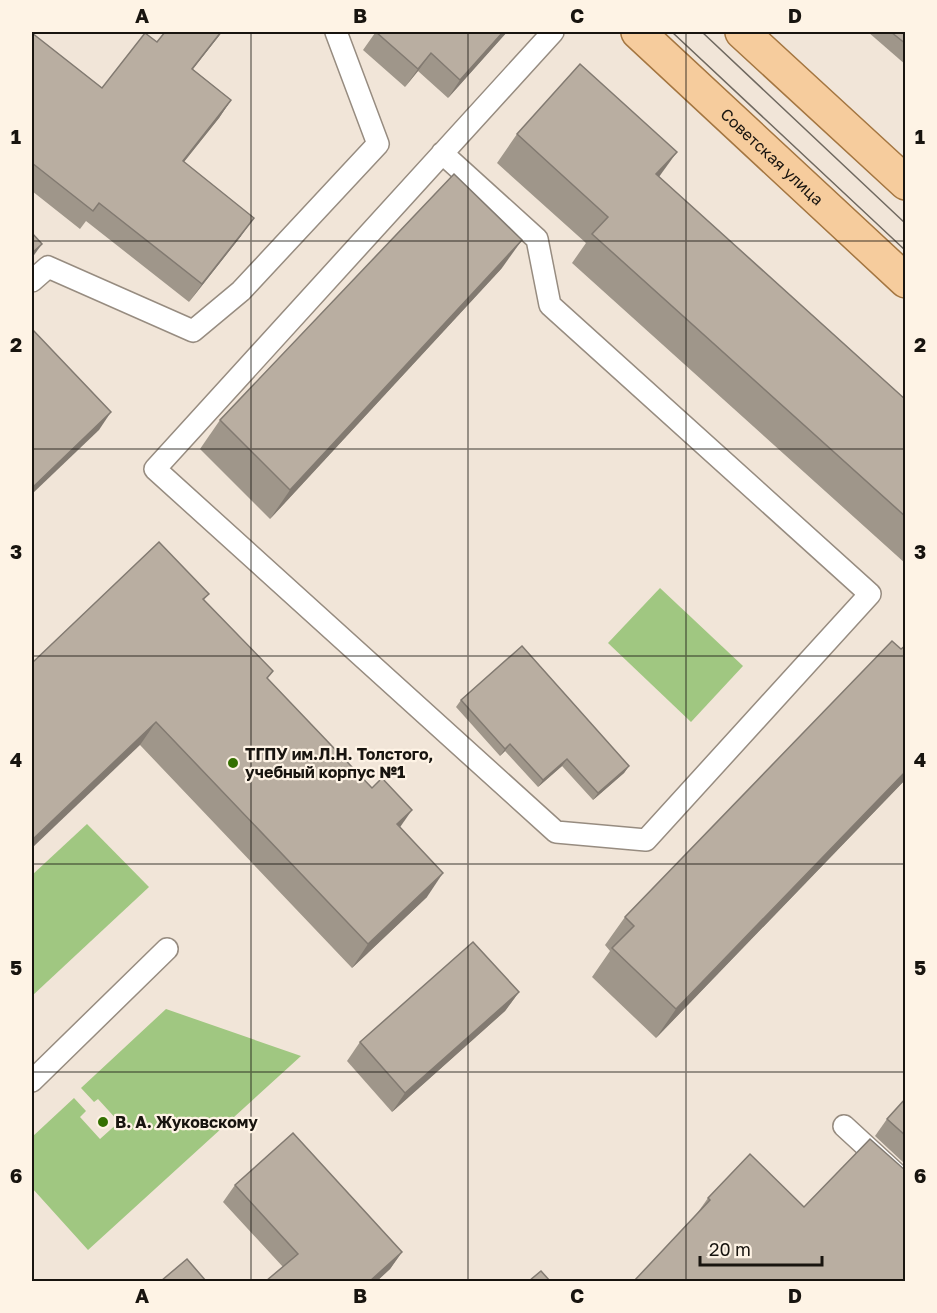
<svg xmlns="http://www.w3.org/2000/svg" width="937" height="1313" viewBox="0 0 937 1313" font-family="'Golos Text',sans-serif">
	<rect width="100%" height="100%" fill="#f1e5d8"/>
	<!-- green -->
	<g fill="#a0c781">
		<path d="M660,588L743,666L691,722L608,643Z"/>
		<path d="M87,824L149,887L32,996V875Z"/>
		<path d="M166,1009L301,1056L88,1250L32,1188V1137L74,1098L86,1111L80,1117L100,1139L119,1122L98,1099L94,1102L81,1088Z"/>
	</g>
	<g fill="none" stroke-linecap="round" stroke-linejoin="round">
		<defs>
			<g id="lane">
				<path d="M442,153L537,239L550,305L870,594L646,840L556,832L155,469L553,32"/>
				<path d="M32,281L48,267L193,331L241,291L378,144L336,32"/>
				<path d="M32,1081L167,949"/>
				<path d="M844,1126L906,1183"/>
			</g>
			<g id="primary">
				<path id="s1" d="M638,32L906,281"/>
				<path d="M742,32L906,183"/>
			</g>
		</defs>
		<!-- lane casing -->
		<use href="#lane" stroke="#978c80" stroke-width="24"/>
		<!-- primary casing -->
		<use href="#primary" stroke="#a47641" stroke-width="36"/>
		<!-- lane -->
		<use href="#lane" stroke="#fff" stroke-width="21"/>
		<!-- primary -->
		<use href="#primary" stroke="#f6cc9d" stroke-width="33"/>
		<!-- tram -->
		<g stroke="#6f685f" stroke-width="1.5">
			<path d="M672,32L906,251"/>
			<path d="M702,32L906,224"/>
		</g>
	</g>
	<!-- wall -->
	<g fill="#9f968a">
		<path d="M222,32L193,69L231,100L219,118L184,162L241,236L189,302L86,221L80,229L32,191V33L102,88L157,42Z"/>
		<path d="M374,32H507L448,98L418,71L405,87L363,50L375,33Z"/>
		<path d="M868,32H906V65Z"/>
		<path d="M517,134L659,177L906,400V564L572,263L586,243L497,163Z"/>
		<path d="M502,268L270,519L200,449L220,420Z"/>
		<path d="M209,594L204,600L268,679L400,828L427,897L352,968L140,745L32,663Z"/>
		<path d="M906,645V779L656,1038L592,977L610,951L605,945L625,917Z"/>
		<path d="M461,700L629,766L624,773L593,800L562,766L538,787L505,751L500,756L456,707Z"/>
		<path d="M519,992L505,1011L392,1112L347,1061L360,1042Z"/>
		<path d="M906,1098V1165L875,1136L887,1119Z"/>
		<path d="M235,1185L402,1252L390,1269L377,1281H266L283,1267L223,1202Z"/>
		<path d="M708,1198L804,1207L906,1281L696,1215Z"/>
	</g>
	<!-- shaded-wall -->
	<g fill="#827a71">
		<path d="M221,32H222L179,86L192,69Z"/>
		<path d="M503,32H507L448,98L460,80Z"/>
		<path d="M431,53L418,71L405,87L418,69Z"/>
		<path d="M231,100L219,118L170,179L183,161Z"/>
		<path d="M677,152L656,181V174Z"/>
		<path d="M254,218L241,236L189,302L202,284Z"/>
		<path d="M522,240L502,268L270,519L290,490Z"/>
		<path d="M42,244L32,258V253Z"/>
		<path d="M111,412L99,430L32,494V488Z"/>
		<path d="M156,722L140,745L32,848V840Z"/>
		<path d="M510,744L505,751L500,756L505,749Z"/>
		<path d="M567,759L562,766L538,787L543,780Z"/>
		<path d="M629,766L624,773L593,800L598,793Z"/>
		<path d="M906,771V779L656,1038L676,1009Z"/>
		<path d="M412,810L396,833L397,824Z"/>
		<path d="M443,873L427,897L352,968L368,944Z"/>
		<path d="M519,992L505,1011L392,1112L405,1093Z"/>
		<path d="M402,1252L390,1269L377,1281H370Z"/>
	</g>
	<!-- building -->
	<g fill="#b9aea1" stroke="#827a71" stroke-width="1.5">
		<path d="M165,32H221L192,69L231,100L183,161L254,218L202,284L99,203L93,211L32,163V33L102,88L145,33L157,42Z"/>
		<path d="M376,32H503L460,80L431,53L418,69Z"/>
		<path d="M891,32H906V44Z"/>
		<path d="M580,64L677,152L656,174L906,400V517L592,234L608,217L517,134Z"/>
		<path d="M454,174L522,240L290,490L220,420Z"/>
		<path d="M32,233L42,244L32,253Z"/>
		<path d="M32,329L111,412L32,488Z"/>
		<path d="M159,542L209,594L203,599L273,671L267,678L372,788L382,778L412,810L397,824L443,873L368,944L156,722L32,840V663Z"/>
		<path d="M892,641L901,649L906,645V771L676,1009L612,948L634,926L625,917Z"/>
		<path d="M522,646L629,766L598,793L567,759L543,780L510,744L505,749L461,700Z"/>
		<path d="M473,942L519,992L405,1093L360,1042Z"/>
		<path d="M906,1098V1136L887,1119Z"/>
		<path d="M293,1133L402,1252L370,1281H266L298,1254L235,1185Z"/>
		<path d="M870,1139L906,1171V1281H634L710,1200L708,1198L750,1154L804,1207Z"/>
		<path d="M187,1259L206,1281H161Z"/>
		<path d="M541,1271L550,1281H529Z"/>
	</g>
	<!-- grid -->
	<path fill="none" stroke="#18140f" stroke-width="1.5" stroke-opacity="0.55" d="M251,32V1282M468,32V1282M686,32V1282M32,241H906M32,449H906M32,656H906M32,864H906M32,1072H906"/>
	<!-- markers -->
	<g fill="#347000" stroke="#fef3e5" stroke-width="2">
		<circle cx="233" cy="763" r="6"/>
		<circle cx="103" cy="1122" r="6"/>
	</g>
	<g text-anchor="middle" stroke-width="4.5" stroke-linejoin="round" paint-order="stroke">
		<!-- street labels -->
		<g font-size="16" fill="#18140f" stroke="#fef3e5">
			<text dy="6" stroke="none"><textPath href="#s1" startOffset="183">Советская улица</textPath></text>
		</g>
		<!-- poi labels -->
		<g font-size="16" font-weight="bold" fill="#18140f" stroke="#fef3e5" text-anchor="start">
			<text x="245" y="760">ТГПУ им.Л.Н. Толстого,<tspan x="245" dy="18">учебный корпус №1</tspan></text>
			<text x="115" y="1128">В. А. Жуковскому</text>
		</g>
	</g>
	<!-- border -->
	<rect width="937" height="1313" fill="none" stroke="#fef3e5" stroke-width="66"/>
	<!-- scale -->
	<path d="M700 1256v9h122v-9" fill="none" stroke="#18140f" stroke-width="3"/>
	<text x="709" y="1256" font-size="18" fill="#18140f" stroke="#fef3e5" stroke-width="4.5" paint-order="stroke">20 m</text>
	<rect x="33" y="33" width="871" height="1247" fill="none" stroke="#18140f" stroke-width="2"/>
	<g font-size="20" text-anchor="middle" font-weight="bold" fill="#18140f">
		<text x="142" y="23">A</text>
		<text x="360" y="23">B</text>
		<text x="577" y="23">C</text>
		<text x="795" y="23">D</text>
		<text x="16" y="144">1</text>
		<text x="920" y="144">1</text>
		<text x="16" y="352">2</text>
		<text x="920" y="352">2</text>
		<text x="16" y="559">3</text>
		<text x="920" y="559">3</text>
		<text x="16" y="767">4</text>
		<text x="920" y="767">4</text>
		<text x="16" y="975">5</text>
		<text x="920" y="975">5</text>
		<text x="16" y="1183">6</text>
		<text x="920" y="1183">6</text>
		<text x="142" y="1303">A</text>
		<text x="360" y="1303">B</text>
		<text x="577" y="1303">C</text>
		<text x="795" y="1303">D</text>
	</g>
</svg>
